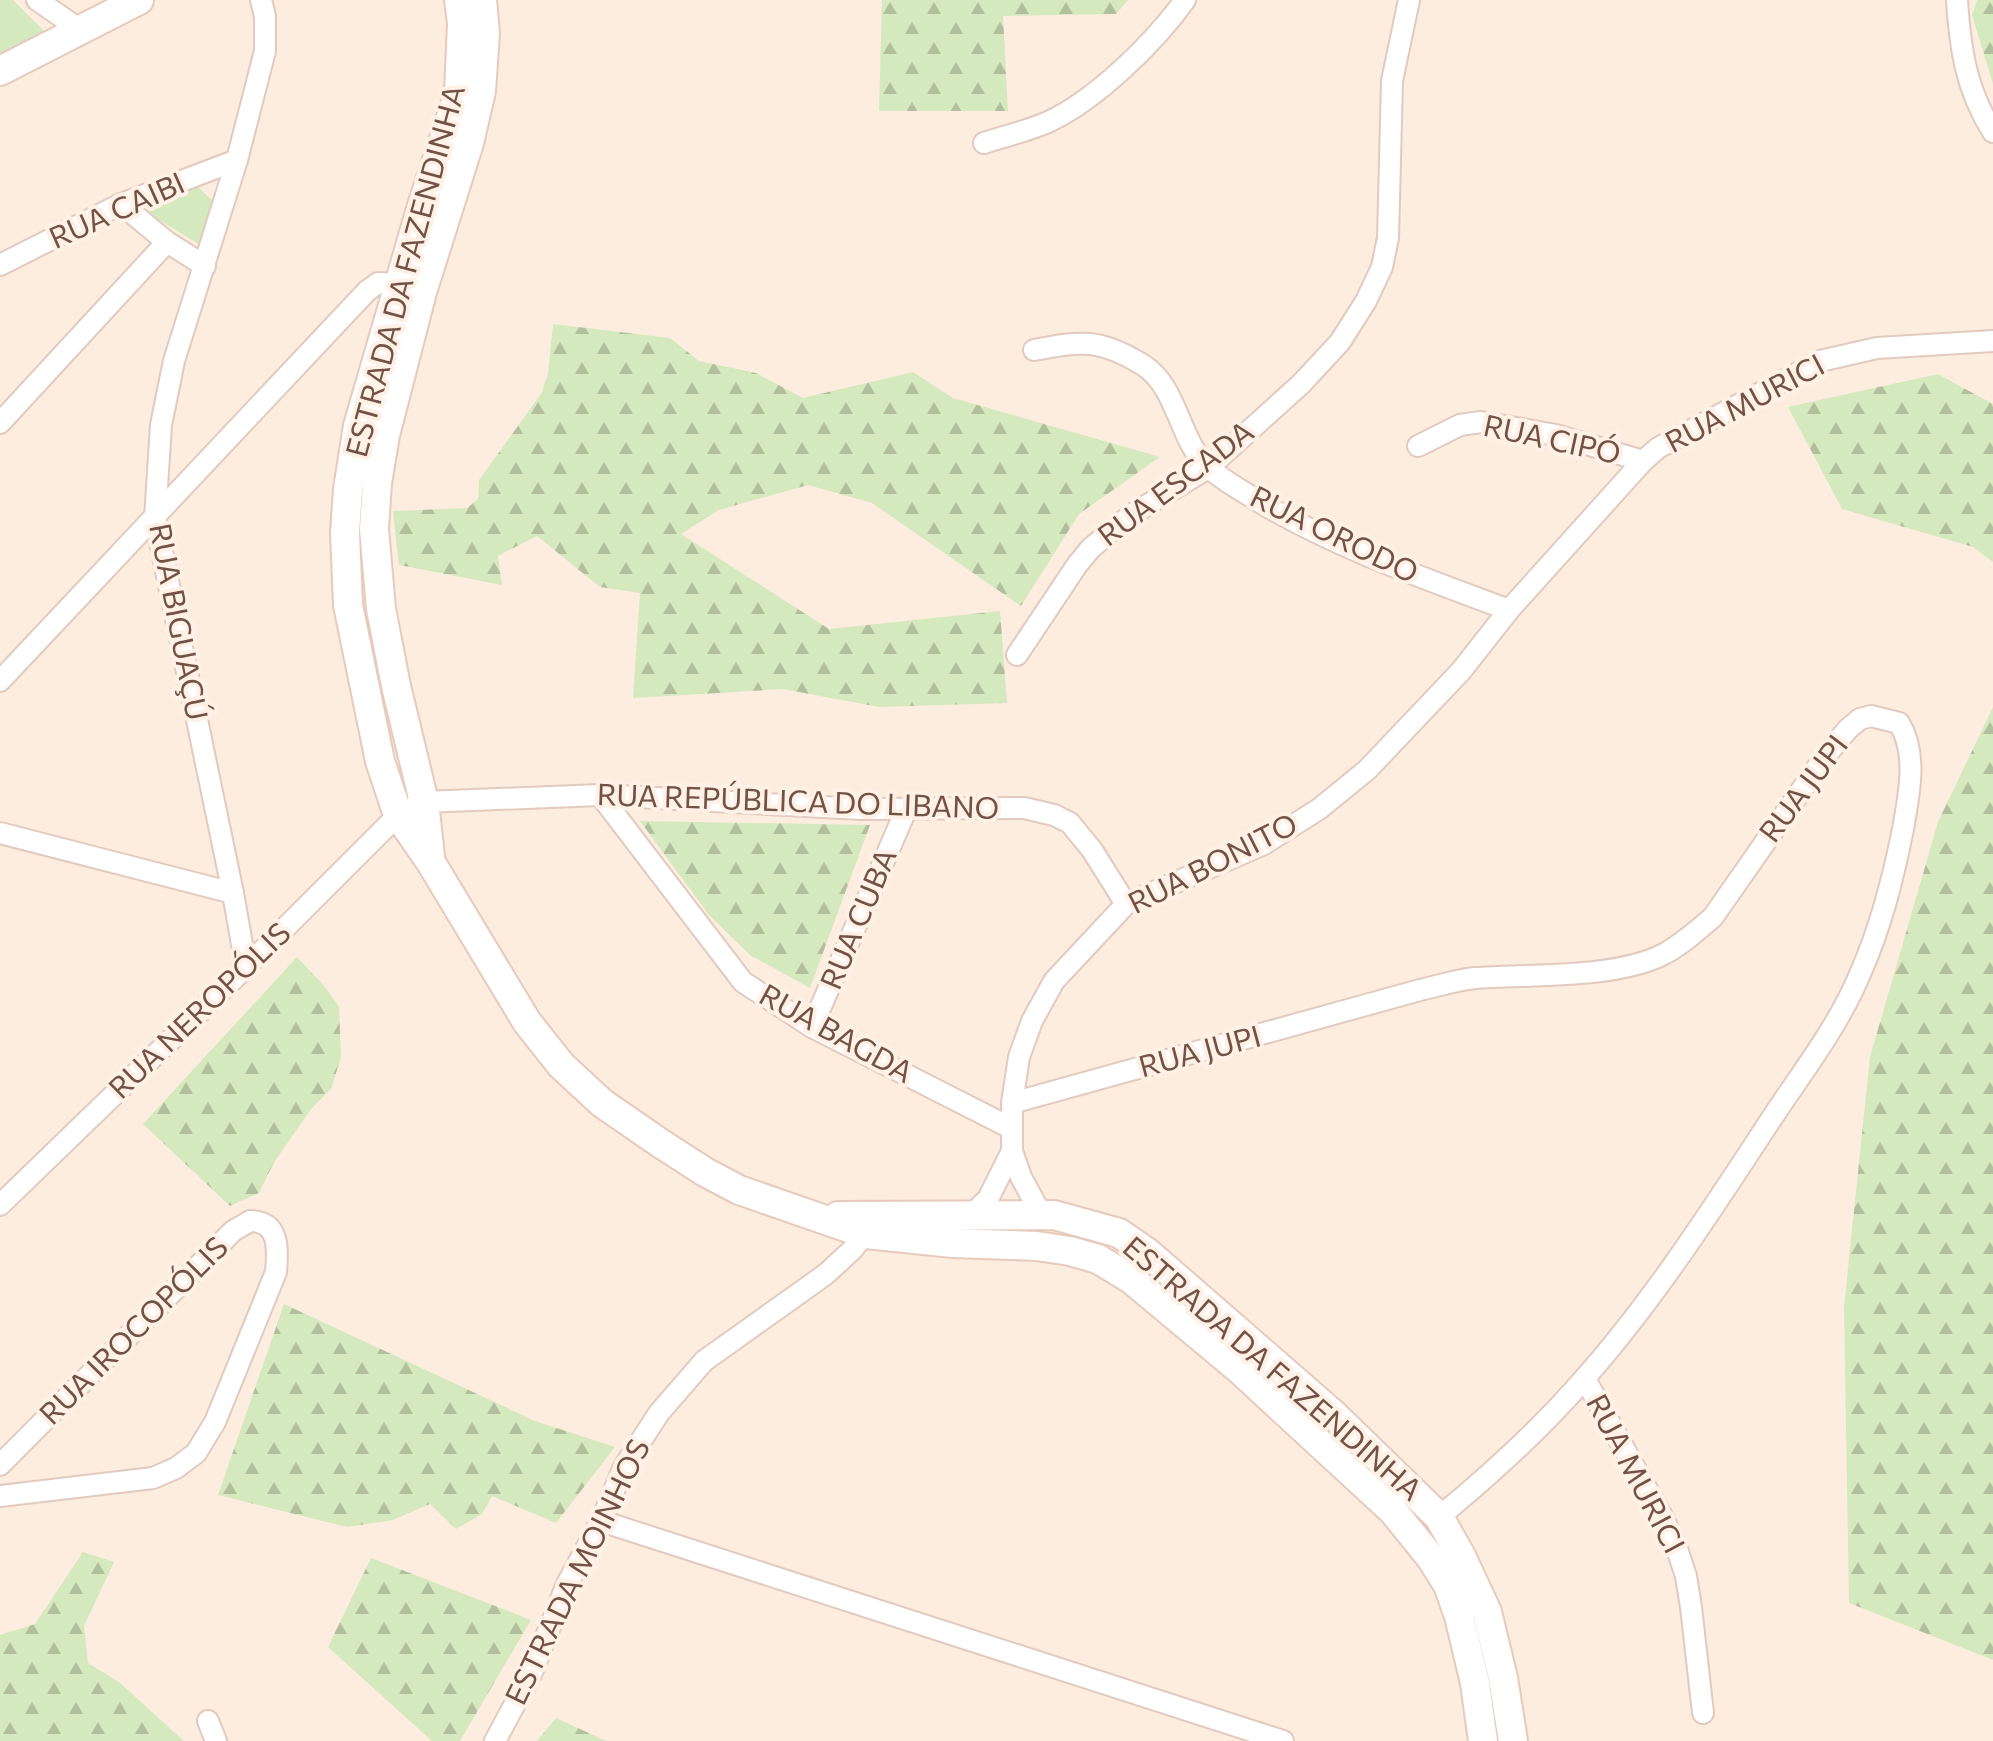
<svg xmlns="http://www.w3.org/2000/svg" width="1993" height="1741" viewBox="0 0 1993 1741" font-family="Commissioner,sans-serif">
	<defs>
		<pattern id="forest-firs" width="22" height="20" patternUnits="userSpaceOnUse" patternTransform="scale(2)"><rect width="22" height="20" fill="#d5e9be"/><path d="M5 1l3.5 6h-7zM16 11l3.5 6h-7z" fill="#b1bf9c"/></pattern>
	</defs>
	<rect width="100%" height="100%" fill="#fceddf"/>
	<!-- forest -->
	<g fill="url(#forest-firs)">
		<path d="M882,0H1128L1116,14L1003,16L1008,111H879Z"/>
		<path d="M1977,0H1993V84L1972,15Z"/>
		<path d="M553,324L670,338L699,361L756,373L803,398L913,372L953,398L1160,457L1079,514L1021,606L872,503L808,485L719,510L681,534L829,629L1000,611L1007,703L879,707L783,689L633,698L640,593L600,587L537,536L498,556L502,585L399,565L393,511L467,508L478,499L479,480L541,394L548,374Z"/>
		<path d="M1938,374L1993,404V562L1973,547L1842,509L1788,407Z"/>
		<path d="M1993,707V1660L1849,1603L1844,1307L1870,1057L1938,822Z"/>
		<path d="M640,821L870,825L810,988L750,955L709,915Z"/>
		<path d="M297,957L326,988L339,1007L341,1057L331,1089L311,1109L273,1164L259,1193L230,1206L143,1124Z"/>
		<path d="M284,1304L535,1421L615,1447L556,1523L492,1496L482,1514L456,1529L430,1504L393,1520L347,1527L218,1495Z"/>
		<path d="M83,1552L114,1562L84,1626L88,1663L119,1682L184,1741H0V1635L35,1624Z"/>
		<path d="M371,1558L531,1620L460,1741H432L328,1647Z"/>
		<path d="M556,1718L606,1741H537Z"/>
	</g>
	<!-- park -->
	<g fill="#d5e9be">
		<path d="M0,0H13L46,33L0,56Z"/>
		<path d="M196,185L216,204L202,246L143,210Z"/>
	</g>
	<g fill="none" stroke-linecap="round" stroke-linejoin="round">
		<defs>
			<g id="minor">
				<path d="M37,0L79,29"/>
				<path d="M1957,0C1960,48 1966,90 1993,132"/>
				<path d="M984,143C1005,136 1028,131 1048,122C1096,100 1155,42 1185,0"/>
				<path d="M121,204L167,242L205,266"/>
				<path d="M0,265L121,204L237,160"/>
				<path d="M1034,350C1082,341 1099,338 1143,365C1178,387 1178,439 1208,467C1222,480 1241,490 1258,501C1336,548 1424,578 1509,610"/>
				<path d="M0,423L167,242"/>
				<path d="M1418,446L1460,425L1481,422L1556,435L1643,461"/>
				<path d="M1017,655L1077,565L1091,548L1131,515L1208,468L1301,384L1340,342L1366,301L1382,267L1388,238L1392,81L1409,0"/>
				<path d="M0,681L367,291L378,283L398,284L412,289"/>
				<path d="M600,795L743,982L812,1027L1011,1128"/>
				<path d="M0,833L233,893"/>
				<path d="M246,967L233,893L155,518L161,425L174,361L237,160L265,51V16L261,0"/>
				<path d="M812,1027L906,810"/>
				<path d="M1012,1103L1420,990C1438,986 1456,980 1475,978C1529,974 1616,979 1664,954C1682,944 1697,931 1713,917L1826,755L1848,729L1860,719L1871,716L1899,723C1918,753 1909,795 1903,829C1893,879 1881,927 1860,974C1838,1027 1800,1075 1768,1124C1711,1211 1653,1301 1584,1379C1540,1430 1490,1475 1439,1517"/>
				<path d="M0,1205L246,967L398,815L424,802L600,795L861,809L1024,808L1054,815L1070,823L1092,850L1126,904"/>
				<path d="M973,1213L988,1199L1012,1151"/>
				<path d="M1041,1214L1021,1177L1012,1151V1103L1019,1057L1032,1021L1054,981L1126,904L1264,844L1319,809L1367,770L1461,671L1509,610L1643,461L1658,448L1820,361L1877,348L1993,341"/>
				<path d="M1585,1379L1663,1518L1676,1546L1686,1576L1691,1607L1703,1713"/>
				<path d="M0,1465L233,1231L250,1221C280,1221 278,1250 276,1272L215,1422L196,1453L176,1468L153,1478L0,1496"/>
				<path d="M601,1521L1283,1741"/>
				<path d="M208,1721L216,1741"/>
				<path d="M495,1741L532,1672L567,1584L601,1521L624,1467L659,1413L704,1361L826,1274L853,1249L873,1223"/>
			</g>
			<g id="secondary">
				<path d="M459,0L462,23L459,93L421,209L358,426L348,489L345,533L348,605L380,761L398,815L430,861L527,1022L561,1065L602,1103L660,1143L705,1172L739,1190L866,1234L953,1243L1037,1246L1070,1251L1098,1259L1131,1279L1239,1369L1393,1511L1431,1558L1448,1585L1459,1616L1475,1683L1483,1741"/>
				<path d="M0,71L139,0"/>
				<path d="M430,856L424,802L396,686L381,609L374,529L377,483L385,435L422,292L469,143L481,91L485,33L482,0"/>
				<path d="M838,1216L1054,1215L1119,1233L1148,1253L1333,1414L1439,1517L1461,1556L1487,1612L1503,1678L1513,1741"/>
			</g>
		</defs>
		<!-- minor casing -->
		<use href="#minor" stroke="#e2cabe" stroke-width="24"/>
		<!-- secondary casing -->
		<use href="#secondary" stroke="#e7cabb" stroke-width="32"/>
		<!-- minor -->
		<use href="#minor" stroke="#fff" stroke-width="20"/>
		<!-- secondary -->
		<use href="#secondary" stroke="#fff" stroke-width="28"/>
	</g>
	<g text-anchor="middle" stroke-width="8" stroke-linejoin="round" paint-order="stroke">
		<!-- street labels -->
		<g font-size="30" fill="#725147" stroke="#fff1e5">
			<text transform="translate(117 211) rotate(-24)" y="10">RUA CAIBI</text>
			<text transform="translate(406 271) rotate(-75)" y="10">ESTRADA DA FAZENDINHA</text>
			<text transform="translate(1745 404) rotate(-28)" y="10">RUA MURICI</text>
			<text transform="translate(1552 440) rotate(12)" y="10">RUA CIPÓ</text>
			<text transform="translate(1176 484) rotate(-37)" y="10">RUA ESCADA</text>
			<text transform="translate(1334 535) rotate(26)" y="10">RUA ORODO</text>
			<text transform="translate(178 622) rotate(79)" y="10">RUA BIGUAÇÚ</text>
			<text transform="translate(1804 789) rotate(-53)" y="10">RUA JUPI</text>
			<text transform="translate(798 802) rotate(2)" y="10">RUA REPÚBLICA DO LIBANO</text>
			<text transform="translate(1213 864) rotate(-27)" y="10">RUA BONITO</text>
			<text transform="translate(859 919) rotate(-67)" y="10">RUA CUBA</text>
			<text transform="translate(200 1011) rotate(-44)" y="10">RUA NEROPÓLIS</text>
			<text transform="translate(836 1034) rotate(29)" y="10">RUA BAGDA</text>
			<text transform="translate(1200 1052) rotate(-15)" y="10">RUA JUPI</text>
			<text transform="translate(134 1331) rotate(-45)" y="10">RUA IROCOPÓLIS</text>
			<text transform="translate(1272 1369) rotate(41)" y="10">ESTRADA DA FAZENDINHA</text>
			<text transform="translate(1635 1474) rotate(62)" y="10">RUA MURICI</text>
			<text transform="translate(578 1572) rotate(-64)" y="10">ESTRADA MOINHOS</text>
		</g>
	</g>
</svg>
